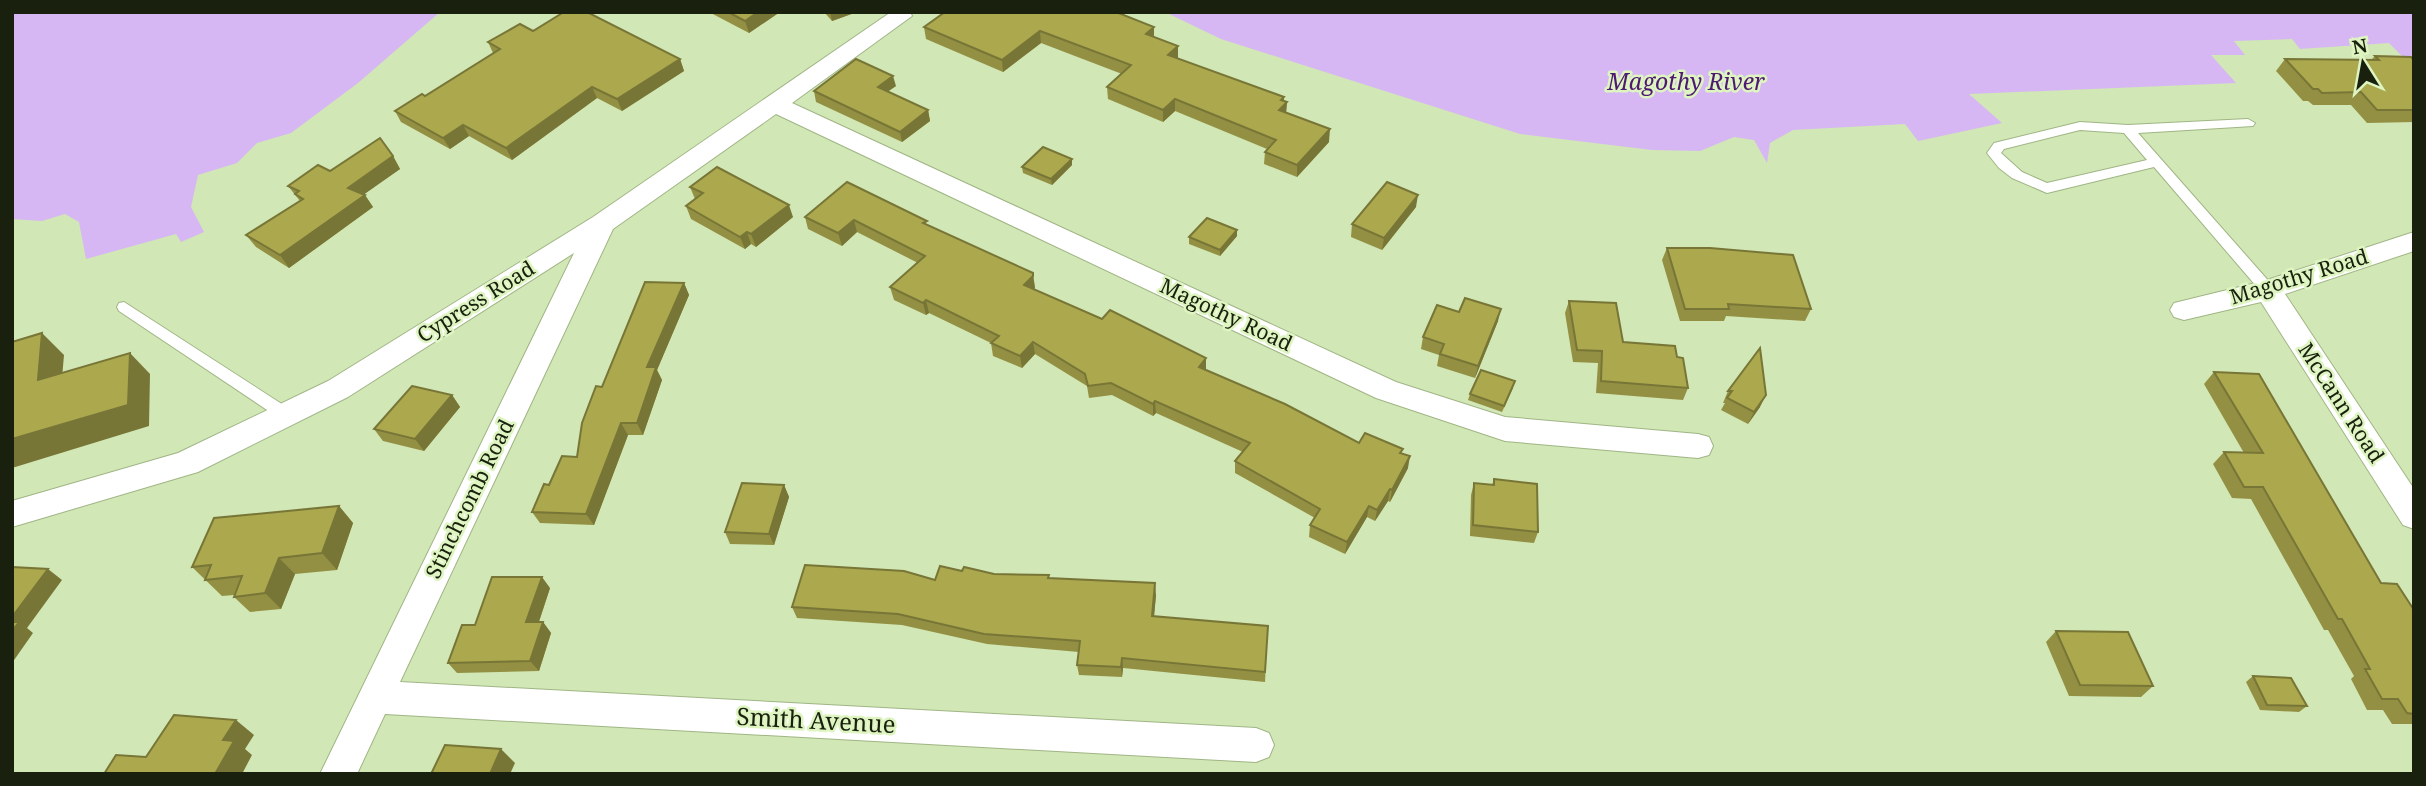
<svg xmlns="http://www.w3.org/2000/svg" width="2426" height="786" viewBox="0 0 2426 786" font-family="'Noto Serif',serif">
	<rect width="100%" height="100%" fill="#d1e7b5"/>
	<!-- water -->
	<g fill="#d6b7f4">
		<path d="M12,12H440L358,83L291,133L257,143L237,163L198,175L191,207L204,232L181,242L176,234L86,259L79,222L65,214L42,221L12,219Z"/>
		<path d="M1165,12H2414V59L2404,58L2389,43L2300,49L2292,39L2234,41L2245,55H2211L2236,83L1969,94L2002,123L1918,141L1905,124L1793,130L1770,143L1767,163L1754,140L1734,137L1700,151L1652,150L1520,134L1221,39Z"/>
	</g>
	<g fill="none" stroke-linecap="round" stroke-linejoin="round">
		<defs>
			<g id="lane">
				<path d="M2248,119L2255,123L2253,126L2138,133L2273,286L2275,290L2268,295L2263,294L2154,167L2047,193L2012,178L1999,168L1987,153L1994,143L2080,122L2128,125ZM2080,130L2124,133L2147,160L2047,183L2022,172L2001,153L2004,149Z"/>
				<path d="M124,302L291,410L293,414L291,418H279L119,311L117,307L119,303Z"/>
			</g>
			<g id="street">
				<path d="M891,12H910L912,16L792,103L1396,382L1505,417L1698,434L1709,437L1713,446L1709,455L1698,458L1505,441L1376,398L776,114L613,229L400,682L1256,728L1269,733L1274,745L1269,757L1256,762L385,714L357,774H320L574,253L348,397L198,472L12,527V501L178,453L328,381L593,217Z"/>
				<path d="M2414,232V251L2285,294L2414,489V529L2403,525L2261,302L2184,320L2174,317L2170,310L2174,303L2264,281Z"/>
			</g>
		</defs>
		<!-- lane casing -->
		<use href="#lane" stroke="#a0b585" stroke-width="2"/>
		<!-- street casing -->
		<use href="#street" stroke="#a0b585" stroke-width="2"/>
		<!-- lane -->
		<use href="#lane" fill="#fff" fill-rule="evenodd"/>
		<!-- street -->
		<use href="#street" fill="#fff" fill-rule="evenodd"/>
	</g>
	<!-- wall -->
	<g fill="#939043">
		<path d="M709,12H776L777,14L749,33Z"/>
		<path d="M824,12H857L832,21Z"/>
		<path d="M945,12L1154,37L1178,58V59L1284,97V101L1287,102L1286,112L1329,142L1297,177L1264,164L1265,152L1267,149L1175,111L1163,122L1108,99L1107,87L1122,74L1041,43L1003,72L926,39L924,27Z"/>
		<path d="M533,31L680,59L684,71L622,111L597,98L512,160L469,136L450,149L401,122L395,111L425,96L493,53L488,42Z"/>
		<path d="M2375,56L2414,60V122L2367,123L2351,105H2313L2308,101H2303L2276,71L2285,59L2371,60Z"/>
		<path d="M896,86L888,91L928,110L930,121L902,142L816,102L814,91Z"/>
		<path d="M393,156L400,169L364,194L373,207L289,268L256,247L246,235L300,201L288,186L330,171Z"/>
		<path d="M1072,159V165L1052,185L1023,173L1022,167Z"/>
		<path d="M847,182L928,225L1033,273L1035,288L1034,289L1102,319L1206,358V370L1359,443L1402,454L1408,468L1390,502L1388,501L1375,521L1367,517L1345,554L1309,537L1310,525L1315,518L1235,473V461L1243,452L1156,413L1153,416L1112,395L1089,398L1087,386L1035,354L1022,368L993,356L991,343L929,313L926,315L894,300L890,287L918,263L857,232L842,246L808,229L805,217Z"/>
		<path d="M690,187L793,217L756,247L751,244L745,249L691,219L686,206L695,199Z"/>
		<path d="M1416,207L1382,250L1351,237L1352,224Z"/>
		<path d="M1237,230V236L1220,256L1189,244V237Z"/>
		<path d="M1667,248L1811,309L1805,321L1726,316L1724,321H1680L1662,260Z"/>
		<path d="M684,283L689,295L657,370L662,380L643,435H628L594,525L540,523L532,512L577,457L602,387Z"/>
		<path d="M1569,301L1623,342L1677,357L1688,388L1683,400L1596,393L1598,363L1573,362L1565,313Z"/>
		<path d="M1459,312L1498,321L1475,378L1437,366L1439,355L1421,349L1423,337Z"/>
		<path d="M1760,348V407L1748,424L1721,410L1725,403H1723L1728,391Z"/>
		<path d="M2214,372L2381,583L2414,610V726L2413,724H2392L2383,710H2367L2351,679L2354,676L2328,630H2324L2251,499L2232,498L2213,464L2224,452L2244,453L2204,384Z"/>
		<path d="M1513,388L1502,412L1468,400L1470,394Z"/>
		<path d="M452,395L460,407L424,451L383,441L374,429Z"/>
		<path d="M1494,479L1538,532L1534,543L1470,536L1471,495L1474,483L1492,485Z"/>
		<path d="M784,485L789,497L774,545L730,544L725,532Z"/>
		<path d="M339,506L353,523L337,570L295,574L281,609L250,612L234,597V595L222,596L192,567Z"/>
		<path d="M962,571L994,574L1049,575V579L1156,595L1154,616L1268,626L1265,682L1123,668L1122,677L1079,675L1077,665L1079,652L987,644L902,625L797,618L792,607L935,580Z"/>
		<path d="M550,588L539,622H543L551,633L539,671L457,673L448,663L475,625Z"/>
		<path d="M2056,631L2153,686L2141,697L2069,696L2046,642Z"/>
		<path d="M2253,676L2307,706L2299,712L2260,710L2246,682Z"/>
	</g>
	<!-- shaded-wall -->
	<g fill="#787637">
		<path d="M758,12H776L777,14L749,33L745,21Z"/>
		<path d="M830,12H857L832,21Z"/>
		<path d="M1154,27V38L1146,34Z"/>
		<path d="M1040,31L1041,43L1003,72L1002,60Z"/>
		<path d="M1178,46V58L1168,67V55Z"/>
		<path d="M680,59L684,71L622,111L617,99Z"/>
		<path d="M893,76L896,86L880,97L878,87Z"/>
		<path d="M592,87L597,98L512,160L506,148Z"/>
		<path d="M1284,97V105L1287,102L1286,114L1279,110L1281,100Z"/>
		<path d="M1175,99V111L1163,122V110Z"/>
		<path d="M928,110L930,121L902,142L900,132Z"/>
		<path d="M463,125L469,136L450,149L443,138Z"/>
		<path d="M1330,129L1329,142L1297,177V165Z"/>
		<path d="M393,156L400,169L356,200L348,188Z"/>
		<path d="M1072,159V165L1052,185L1051,179Z"/>
		<path d="M365,195L373,207L289,268L280,255Z"/>
		<path d="M1418,195L1416,207L1382,250L1384,238Z"/>
		<path d="M789,205L793,217L756,247L751,234Z"/>
		<path d="M854,220L857,232L842,246L838,233Z"/>
		<path d="M1237,230V236L1220,256V250Z"/>
		<path d="M747,232L751,244L745,249L740,237Z"/>
		<path d="M1033,276L1035,288L1026,297L1024,285Z"/>
		<path d="M684,283L689,295L657,370L662,380L643,435L637,423L647,367Z"/>
		<path d="M926,300L929,313L926,315L923,303Z"/>
		<path d="M1501,309L1498,321L1475,378L1478,366Z"/>
		<path d="M42,333L64,355L60,401L38,380Z"/>
		<path d="M1033,342L1035,354L1022,368L1020,356Z"/>
		<path d="M130,353L150,374L149,426L12,468V439Z"/>
		<path d="M1206,358V370L1199,367Z"/>
		<path d="M452,395L460,407L424,451L415,439Z"/>
		<path d="M1766,395L1760,407L1748,424L1754,412Z"/>
		<path d="M1155,401L1156,413L1153,416V404Z"/>
		<path d="M621,423L628,435L594,525L586,514Z"/>
		<path d="M1410,456L1408,468L1390,502L1392,490Z"/>
		<path d="M784,485L789,497L774,545L769,534Z"/>
		<path d="M1390,489L1388,501L1375,521L1377,510Z"/>
		<path d="M339,506L353,523L337,570L322,553Z"/>
		<path d="M1369,506L1367,517L1345,554L1347,542Z"/>
		<path d="M279,558L295,574L281,609L265,593Z"/>
		<path d="M48,569L62,580L27,628L33,633L12,663V617Z"/>
		<path d="M542,577L550,588L535,633L526,622Z"/>
		<path d="M1155,583L1156,595L1153,627L1152,616Z"/>
		<path d="M543,622L551,633L539,671L530,661Z"/>
		<path d="M1122,658L1123,668L1122,677L1121,667Z"/>
		<path d="M236,720L254,735L245,749L252,755L242,774H215L223,740Z"/>
		<path d="M501,749L515,763L510,774H490Z"/>
	</g>
	<!-- building -->
	<g fill="#aba84e" stroke="#787637" stroke-width="2">
		<path d="M564,12H587L680,59L617,99L592,87L506,148L463,125L443,138L395,111L422,94L425,96L500,49L488,42L520,24L533,31Z"/>
		<path d="M728,12H758L745,21Z"/>
		<path d="M945,12H1116L1154,27L1146,34L1178,46L1168,55L1284,97L1281,100L1287,102L1279,110L1330,129L1297,165L1265,152L1276,140L1175,99L1163,110L1107,87L1131,65L1040,31L1002,60L924,27Z"/>
		<path d="M2375,56L2411,57L2414,60V110H2377L2361,92L2322,93L2318,89H2313L2285,59L2379,60Z"/>
		<path d="M856,59L893,76L878,87L928,110L900,132L814,91Z"/>
		<path d="M380,138L393,156L348,188L365,195L280,255L246,235L303,199L295,194L299,191L288,186L318,165L330,171Z"/>
		<path d="M1043,147L1072,159L1051,179L1022,167Z"/>
		<path d="M717,167L789,205L751,234L747,232L740,237L686,206L703,193L690,187Z"/>
		<path d="M847,182L927,221L923,223L1033,273V276L1024,285L1102,319L1110,310L1206,358L1199,367L1285,404L1359,443L1365,433L1403,449L1400,453L1410,456L1392,490L1390,489L1377,510L1369,506L1347,542L1310,525L1320,509L1235,461L1250,443L1155,401L1153,404L1111,383L1088,386L1085,374L1033,342L1020,356L991,343L999,336L926,300L923,303L890,287L925,256L854,220L838,233L805,217Z"/>
		<path d="M1387,182L1418,195L1384,238L1352,224Z"/>
		<path d="M1207,218L1237,230L1220,250L1189,237Z"/>
		<path d="M1667,248H1710L1793,255L1811,309L1728,304L1729,309H1685Z"/>
		<path d="M645,282L684,283L647,367H656L637,423H621L586,514L532,512L544,484L549,485L562,456L577,457L582,423L596,386L602,387Z"/>
		<path d="M1465,298L1501,309L1478,366L1440,354L1444,344L1423,337L1437,305L1459,312Z"/>
		<path d="M1569,301L1616,303L1623,342L1675,346L1677,357L1683,358L1688,388L1601,381L1602,351L1577,350Z"/>
		<path d="M42,333L38,380L130,353L128,405L12,439V342Z"/>
		<path d="M1760,348L1766,395L1754,412L1727,398L1732,391H1728Z"/>
		<path d="M1481,370L1515,381L1504,406L1470,394Z"/>
		<path d="M2214,372L2259,374L2381,583L2397,584L2414,610V714L2407,713L2398,699H2382L2365,669H2370L2342,619H2338L2263,487H2244L2224,452L2263,453Z"/>
		<path d="M412,386L452,395L415,439L374,429Z"/>
		<path d="M1494,479L1537,484L1538,532L1473,525L1474,483L1494,485Z"/>
		<path d="M742,483L784,485L769,534L725,532Z"/>
		<path d="M339,506L322,553L279,558L265,593L234,597L242,576L205,580L211,565L192,567L214,518Z"/>
		<path d="M805,565L904,571L935,580L940,566L962,571L964,567L994,574L1049,575L1048,578L1155,583L1152,616L1268,626L1265,672L1122,658L1121,667L1077,665L1080,641L984,634L898,614L792,607Z"/>
		<path d="M12,567L48,569L12,617Z"/>
		<path d="M492,577H542L526,622H543L530,661L448,663L462,625H475Z"/>
		<path d="M12,622H19L12,631Z"/>
		<path d="M2056,631L2128,632L2153,686L2080,685Z"/>
		<path d="M2253,676L2291,678L2307,706L2267,705Z"/>
		<path d="M174,715L236,720L223,740L234,741L215,774H104L116,755L146,757Z"/>
		<path d="M445,745L501,749L490,774H431Z"/>
	</g>
	<g text-anchor="middle" stroke-width="5" stroke-linejoin="round" paint-order="stroke">
		<!-- street labels -->
		<g font-size="21" fill="#19210e" stroke="#def5c2">
			<text transform="translate(2299 277) rotate(-17)" y="7">Magothy Road</text>
			<text transform="translate(476 302) rotate(-32)" y="7">Cypress Road</text>
			<text transform="translate(1226 315) rotate(25)" y="7">Magothy Road</text>
			<text transform="translate(2341 403) rotate(57)" y="7">McCann Road</text>
			<text transform="translate(470 499) rotate(-64)" y="7">Stinchcomb Road</text>
		</g>
		<!-- water labels -->
		<g font-size="23" font-style="italic" fill="#4e1971" stroke="#def5c2">
			<text x="1686" y="90">Magothy River</text>
		</g>
		<!-- near-street labels -->
		<g font-size="24" fill="#19210e" stroke="#def5c2">
			<text transform="translate(816 721) rotate(3)" y="8">Smith Avenue</text>
		</g>
	</g>
	<!-- border -->
	<rect width="2426" height="786" fill="none" stroke="#19210e" stroke-width="28"/>
	<!-- north arrow -->
	<g transform="translate(2363 63) rotate(349)" stroke="#def5c2" stroke-width="5" paint-order="stroke">
	<path d="M0-5L12 26L0 18L-12 26Z" fill="#19210e"/>
	<text y="-10" font-size="19" font-weight="bold" text-anchor="middle" fill="#19210e">N</text>
	</g>
</svg>
